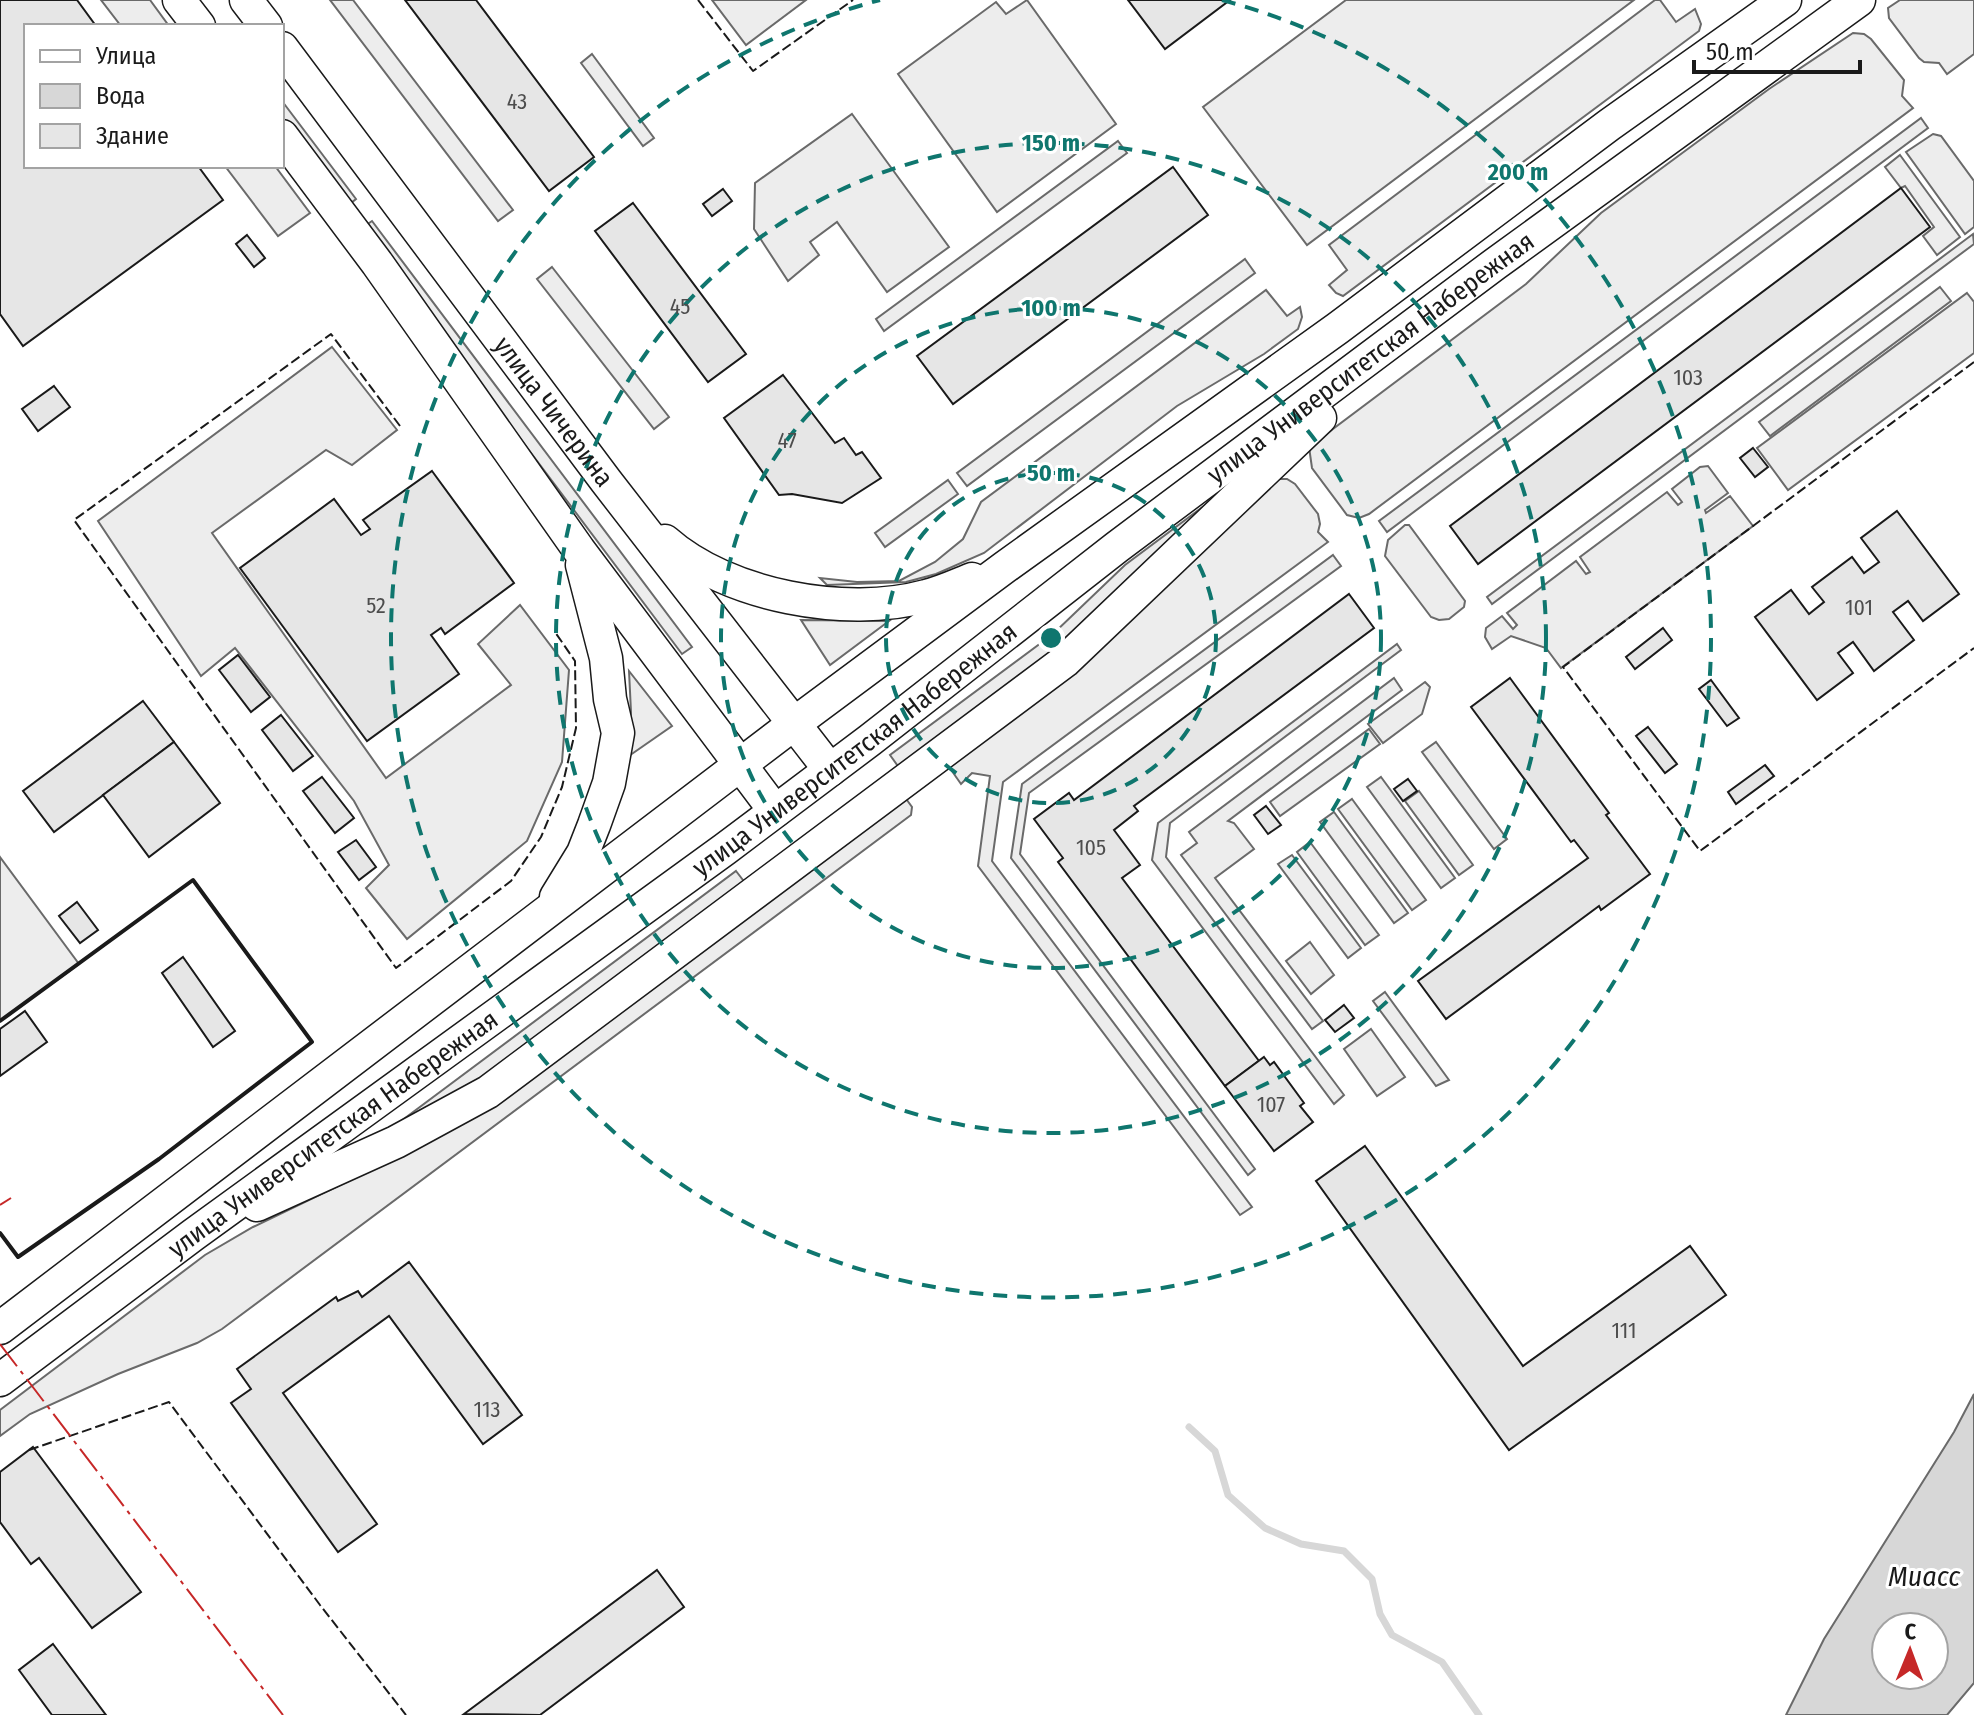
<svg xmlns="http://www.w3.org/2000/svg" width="1974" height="1715" viewBox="0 0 1974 1715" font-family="'Fira Sans Condensed',sans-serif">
	<rect width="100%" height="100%" fill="#fff"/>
	<!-- built -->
	<g fill="#ededed" stroke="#6a6a6a" stroke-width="2">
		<path d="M101,0H150L169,26H121Z"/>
		<path d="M330,0H353L513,210L498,221Z"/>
		<path d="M712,0H806L746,45Z"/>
		<path d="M1027,0L1116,124L997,212L898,74L996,2L1006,14Z"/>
		<path d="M1346,0H1634L1307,245L1203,107Z"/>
		<path d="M1655,0H1660L1676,22L1695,9L1701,24L1699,31L1343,296L1336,293L1329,285L1347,270L1329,245Z"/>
		<path d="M1900,0H1974V54L1947,74L1939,63L1924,62L1919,58L1889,18L1888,8Z"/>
		<path d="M1853,33L1864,34L1871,39L1904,80L1902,96L1913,108L1369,514L1359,518L1347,515L1312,468L1309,447L1526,284L1601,213L1769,89Z"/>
		<path d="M592,54L654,138L643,146L581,63Z"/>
		<path d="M282,101L356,199L346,207L282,121Z"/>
		<path d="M852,114L949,247L887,292L837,222L810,242L819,255L788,281L754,229L755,183Z"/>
		<path d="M1921,118L1928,128L1387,532L1379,521Z"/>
		<path d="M1933,134L1941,136L1974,181V227L1965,234L1906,152Z"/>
		<path d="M1118,141L1127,153L884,331L876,319Z"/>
		<path d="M1900,155L1960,237L1937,255L1923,236L1934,227L1905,186L1901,188L1885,167Z"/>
		<path d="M225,166H275L310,213L278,236Z"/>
		<path d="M372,221L692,647L682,654L362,228Z"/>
		<path d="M1973,234L1974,244L1492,604L1487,597Z"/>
		<path d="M1245,259L1255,273L967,486L957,473Z"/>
		<path d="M552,267L669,417L654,429L537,279Z"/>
		<path d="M1940,287L1951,301L1770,436L1759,422Z"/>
		<path d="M1266,290L1287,316L1300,307L1302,317L1298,329L1264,354L1177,406L984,553L936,574L906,582L827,585L820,578L857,582L899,581L935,562L963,539L981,502Z"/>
		<path d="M1967,293L1974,302V353L1788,490L1757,448Z"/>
		<path d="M332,347L397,430L352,465L326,450L212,533L386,778L511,685L478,644L520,605L569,670L562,762L527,841L407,939L366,888L389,865L354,801L235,648L201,676L98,521Z"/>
		<path d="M1708,466L1728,493L1705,510L1706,513L1730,496L1753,526L1561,668L1546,648L1511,636L1492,649L1485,637L1486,628L1502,616L1513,629L1517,625L1507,613L1576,561L1586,574L1590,572L1580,557L1667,492L1678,505L1682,502L1672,489L1700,467Z"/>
		<path d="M1276,479H1287L1295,484L1318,514L1320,524L1318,532L1328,542L1003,782L992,861L1252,1207L1240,1215L978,866L990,776L972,773L961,784L947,764Z"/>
		<path d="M948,480L958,494L885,547L875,533Z"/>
		<path d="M1228,488L1061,649L900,769L890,755L1053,634L1125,565Z"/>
		<path d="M1405,525H1409L1465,601L1464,607L1449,619L1439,620L1431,617L1385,556L1388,540Z"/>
		<path d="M1333,555L1341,566L1029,793L1020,854L1255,1169L1248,1175L1011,858L1022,784Z"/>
		<path d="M801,620L889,621L830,665Z"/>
		<path d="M1397,644L1401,650L1170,823L1166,857L1344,1095L1334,1104L1152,860L1158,823Z"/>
		<path d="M629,671L672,726L626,758L631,712Z"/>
		<path d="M1394,678L1402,690L1228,821L1234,823L1254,849L1215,878L1323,1021L1312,1029L1181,855L1197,843L1189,832Z"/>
		<path d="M1425,682L1430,687L1422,714L1383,743L1368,724Z"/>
		<path d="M1369,729L1380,744L1280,816L1270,802Z"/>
		<path d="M1436,742L1507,839L1494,849L1422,752Z"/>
		<path d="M1381,777L1455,878L1441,888L1367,787Z"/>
		<path d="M1419,791L1473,865L1459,875L1405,801Z"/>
		<path d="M904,796L912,807L911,815L222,1329L197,1343L118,1374L30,1414L0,1436V1410L205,1255L253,1227L359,1176Z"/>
		<path d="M1352,799L1426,900L1412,910L1338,809Z"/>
		<path d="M1334,812L1408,913L1394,923L1320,822Z"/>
		<path d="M1310,842L1379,935L1365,945L1297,852Z"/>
		<path d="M1292,855L1361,948L1348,958L1278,864Z"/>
		<path d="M0,857L79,964L0,1021Z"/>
		<path d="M736,871L746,884L478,1083L389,1130Z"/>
		<path d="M1310,942L1334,975L1311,994L1286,961Z"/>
		<path d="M1385,992L1449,1080L1436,1086L1373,1001Z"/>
		<path d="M1371,1029L1405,1077L1377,1096L1344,1049Z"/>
	</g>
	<!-- water -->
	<path fill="#d7d7d7" stroke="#6a6a6a" stroke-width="2" fill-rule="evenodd" d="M1974,1394V1683L1947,1715H1786L1824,1639L1954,1432ZM1886,1627H1934V1675H1886Z"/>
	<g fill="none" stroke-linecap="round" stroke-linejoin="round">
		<!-- stream -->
		<path stroke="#d7d7d7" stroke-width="7" d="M1189,1427L1215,1451L1228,1495L1265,1528L1301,1544L1344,1551L1372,1579L1380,1614L1392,1635L1442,1662L1479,1715"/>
	</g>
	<!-- building -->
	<g fill="#e6e6e6" stroke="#1a1a1a" stroke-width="2">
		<path d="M0,0H77L96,26H26V166H198L223,200L23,346L0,314Z"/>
		<path d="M405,0H476L594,157L549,191Z"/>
		<path d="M1128,0H1230L1165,49Z"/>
		<path d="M1173,167L1208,215L953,404L917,356Z"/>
		<path d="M1901,188L1930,227L1478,564L1450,526Z"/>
		<path d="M723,189L732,201L712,216L703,204Z"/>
		<path d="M633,203L746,354L708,382L595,231Z"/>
		<path d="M247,235L265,258L254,267L236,244Z"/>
		<path d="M783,375L835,443L844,438L856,455L862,452L881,478L842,503L792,494L779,495L724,418Z"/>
		<path d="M54,386L70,407L38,431L22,409Z"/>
		<path d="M1753,448L1768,467L1755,477L1740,458Z"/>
		<path d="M432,471L514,583L445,634L441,628L431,635L459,674L367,741L240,568L334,499L361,535L370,529L363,520Z"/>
		<path d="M1897,511L1959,594L1923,621L1908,601L1893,612L1914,640L1874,671L1853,642L1838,653L1853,673L1817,700L1755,617L1791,590L1809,614L1824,602L1812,587L1852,557L1864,573L1879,562L1861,538Z"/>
		<path d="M1349,594L1374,628L1134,806L1138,811L1114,830L1140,865L1122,878L1259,1061L1225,1086L1058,862L1063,858L1034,819L1069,793L1074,800Z"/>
		<path d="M1663,628L1672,640L1635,669L1626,657Z"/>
		<path d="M238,655L270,697L251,712L219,670Z"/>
		<path d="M1510,678L1609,813L1606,815L1650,874L1601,910L1599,906L1446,1019L1418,981L1588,858L1574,840L1571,842L1471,707Z"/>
		<path d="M1711,680L1739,718L1727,726L1699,689Z"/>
		<path d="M143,701L174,742L54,832L23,791Z"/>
		<path d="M281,715L313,756L293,771L262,730Z"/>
		<path d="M1648,727L1677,764L1665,773L1636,736Z"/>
		<path d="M174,742L220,803L149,857L103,795Z"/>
		<path d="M1765,765L1774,776L1736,804L1728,792Z"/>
		<path d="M322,777L354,818L335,833L303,791Z"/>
		<path d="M1408,779L1417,791L1403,801L1394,789Z"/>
		<path d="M1266,806L1281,825L1268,834L1254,815Z"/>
		<path d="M356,840L376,867L359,880L338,852Z"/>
		<path d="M77,902L98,930L80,943L59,916Z"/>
		<path d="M183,957L235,1031L213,1047L162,973Z"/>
		<path d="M1344,1005L1354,1018L1335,1032L1325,1020Z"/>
		<path d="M25,1011L47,1042L0,1076V1029Z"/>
		<path d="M1264,1057L1270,1065L1274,1062L1304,1103L1300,1106L1313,1122L1274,1151L1225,1086Z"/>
		<path d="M1365,1146L1523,1366L1690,1246L1726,1295L1509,1450L1316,1181Z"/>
		<path d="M409,1262L522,1415L483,1444L389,1316L283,1393L377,1524L338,1552L231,1403L251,1389L237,1369L336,1297L338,1301L358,1291L362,1297Z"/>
		<path d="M33,1447L141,1592L92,1628L39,1558L31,1564L0,1522V1472Z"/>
		<path d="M657,1570L684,1607L540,1715L464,1714Z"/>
		<path d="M53,1644L106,1715H52L19,1670Z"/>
	</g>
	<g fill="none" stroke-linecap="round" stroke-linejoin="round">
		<defs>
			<g id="primary">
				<path d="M179,0L199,26"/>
				<path d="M246,0L266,26"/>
				<path id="s1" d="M282,48L606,481L830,770"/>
				<path d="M282,136L377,263L579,550L775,811"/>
				<path d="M665,541C727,596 846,618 926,596C942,592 957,585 972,579"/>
				<path d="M556,897L583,853L594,825L609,783L618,733L610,699L606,658L582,565"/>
				<path d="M257,1205L396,1142L488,1092L1065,661L1320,418"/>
				<path d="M0,1328L795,723L1005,567L1338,328L1609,125L1785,0"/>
				<path id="s2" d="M0,1380L193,1235L725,849L870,740L1117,547L1495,264L1859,0"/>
			</g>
		</defs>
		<!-- primary casing -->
		<use href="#primary" stroke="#1a1a1a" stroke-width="35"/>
		<!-- primary -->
		<use href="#primary" stroke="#fff" stroke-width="32"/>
		<!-- fence -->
		<g stroke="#1a1a1a" stroke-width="2" stroke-dasharray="10 4" stroke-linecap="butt">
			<path d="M698,0L753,71L853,0"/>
			<path d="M1974,362L1563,667L1700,851L1974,648"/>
			<path d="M400,426L331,334L74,520L396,968L511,881L541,837L562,787L576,728L575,661L555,632"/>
			<path d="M29,1450L169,1402L320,1605L406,1715"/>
		</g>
		<!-- wall -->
		<path stroke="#1a1a1a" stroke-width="4" d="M0,1021L193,880L312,1042L159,1159L18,1257L0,1233"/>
		<!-- power -->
		<g stroke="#c62828" stroke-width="2" stroke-dasharray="28 6 4 6" stroke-linecap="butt">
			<path d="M0,1205L11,1198"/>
			<path d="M0,1344L283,1715"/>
		</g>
	</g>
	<!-- distance rings -->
	<g fill="none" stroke="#0f766e" stroke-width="4" stroke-dasharray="14 10">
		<circle cx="1051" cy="638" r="165"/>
		<circle cx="1051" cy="638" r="330"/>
		<circle cx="1051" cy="638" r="495"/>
		<path d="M1222 0A660 660 0 1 1 880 0"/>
	</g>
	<g text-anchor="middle" stroke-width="6" stroke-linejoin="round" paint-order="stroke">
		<!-- number labels -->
		<g font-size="22" fill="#4d4d4d">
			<text x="517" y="109">43</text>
			<text x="680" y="314">45</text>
			<text x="1688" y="385">103</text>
			<text x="787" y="448">47</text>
			<text x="376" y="613">52</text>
			<text x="1859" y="615">101</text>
			<text x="1091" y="855">105</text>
			<text x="1271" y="1112">107</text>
			<text x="1624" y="1338">111</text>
			<text x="487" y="1417">113</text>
		</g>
		<!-- street labels -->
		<g font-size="26" fill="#1a1a1a" stroke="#fff">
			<text dy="9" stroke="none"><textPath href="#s2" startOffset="1710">улица Университетская Набережная</textPath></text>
			<text dy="9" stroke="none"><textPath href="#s1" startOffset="454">улица Чичерина</textPath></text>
			<text dy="9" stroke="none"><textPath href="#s2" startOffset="1062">улица Университетская Набережная</textPath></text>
			<text dy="9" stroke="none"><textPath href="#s2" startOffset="414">улица Университетская Набережная</textPath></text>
		</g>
		<!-- water labels -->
		<g font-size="28" font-style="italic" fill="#1a1a1a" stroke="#fff">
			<text x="1924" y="1586">Миасс</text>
		</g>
	</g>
	<circle cx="1051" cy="638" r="12" fill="#0f766e" stroke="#fff" stroke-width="4"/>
	<g font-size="24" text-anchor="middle" font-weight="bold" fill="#0f766e" stroke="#fff" stroke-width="6" stroke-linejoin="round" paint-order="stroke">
		<text x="1051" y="151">150 m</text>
		<text x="1518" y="180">200 m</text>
		<text x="1051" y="316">100 m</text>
		<text x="1051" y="481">50 m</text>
	</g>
	<!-- legend -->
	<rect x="24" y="24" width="260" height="144" fill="#ffffff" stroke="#a3a3a3" stroke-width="2"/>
	<rect x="40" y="50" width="40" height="12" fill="#ffffff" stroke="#a3a3a3" stroke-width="2"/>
	<text x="96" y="64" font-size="24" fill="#1a1a1a">Улица</text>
	<rect x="40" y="84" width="40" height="24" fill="#d7d7d7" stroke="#a3a3a3" stroke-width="2"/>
	<text x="96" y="104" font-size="24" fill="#1a1a1a">Вода</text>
	<rect x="40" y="124" width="40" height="24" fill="#e6e6e6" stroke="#a3a3a3" stroke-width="2"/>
	<text x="96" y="144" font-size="24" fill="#1a1a1a">Здание</text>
	<!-- north arrow -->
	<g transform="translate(1910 1651) rotate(1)"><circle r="38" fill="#ffffff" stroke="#a3a3a3" stroke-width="2"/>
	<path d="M0-6L14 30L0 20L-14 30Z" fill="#c62828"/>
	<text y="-12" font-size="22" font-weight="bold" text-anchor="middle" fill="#1a1a1a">С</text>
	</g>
	<!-- scale -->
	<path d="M1694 60v12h166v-12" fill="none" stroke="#1a1a1a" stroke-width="4"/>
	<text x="1706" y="60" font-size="24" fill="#1a1a1a" stroke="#ffffff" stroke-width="6" paint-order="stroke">50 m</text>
</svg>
